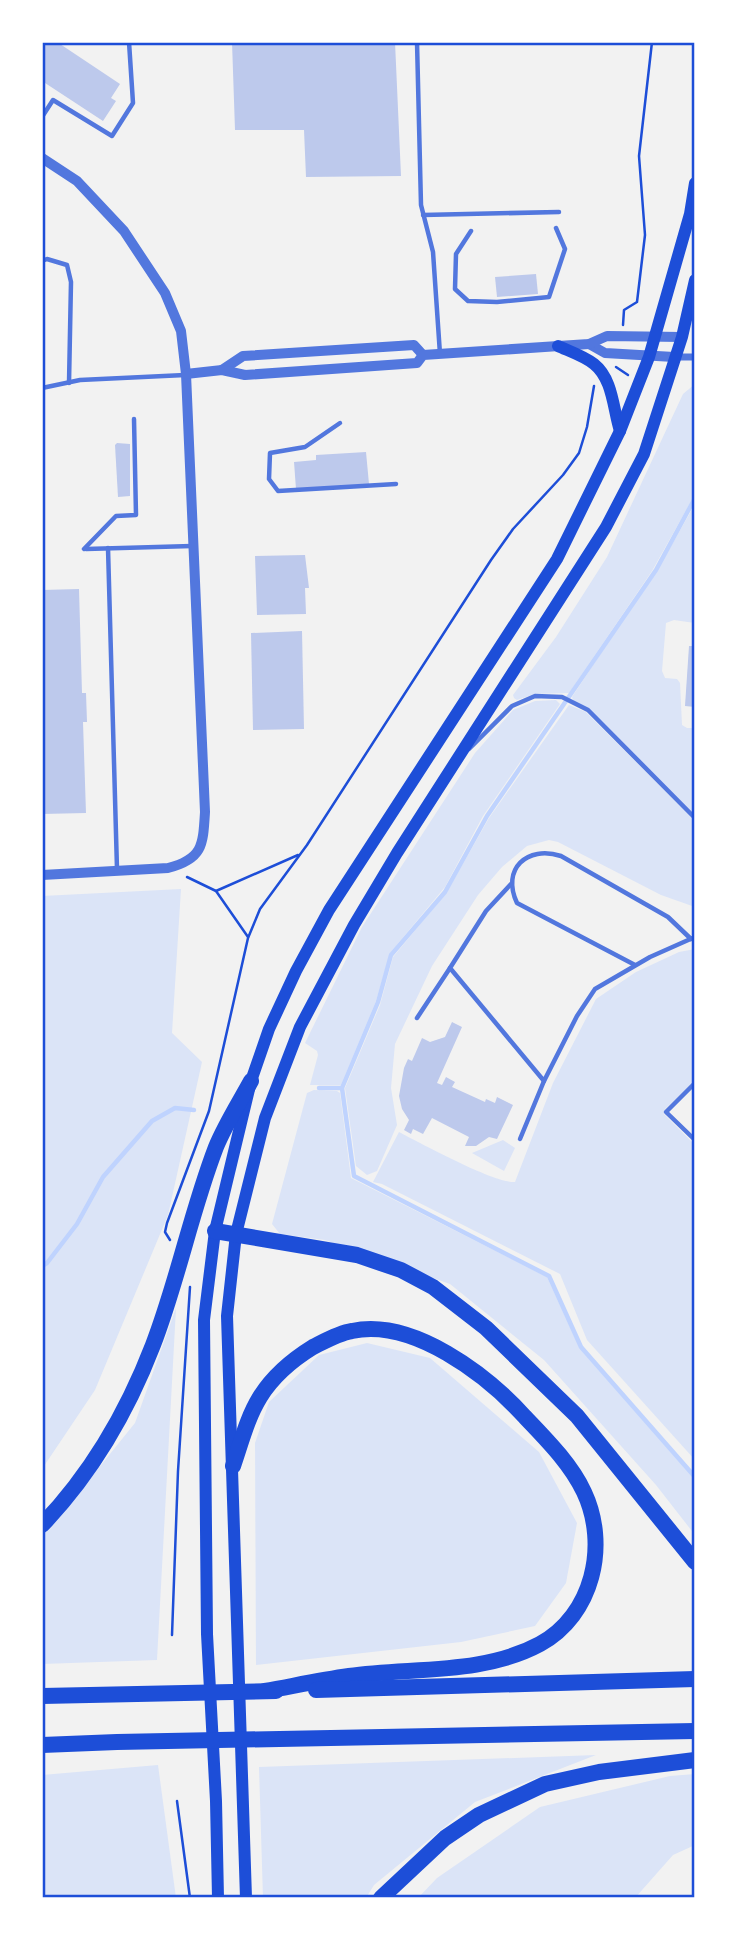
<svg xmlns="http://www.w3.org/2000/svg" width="737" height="1940" viewBox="0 0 737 1940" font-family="Commissioner,sans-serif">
	<rect width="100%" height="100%" fill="#f2f2f2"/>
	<!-- green -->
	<g fill="#dbe4f7">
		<path d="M695,384V494L652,571L569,693L535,694L517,700L514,698L513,695L556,637L607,557L683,394Z"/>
		<path d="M695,504V623L674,620L666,623L662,671L665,678L677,679L680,683L682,725L687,728H695V815L607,728L573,700L572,697L665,557Z"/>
		<path d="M556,700L560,704L483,816L445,887L390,953L376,1001L341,1085H310L318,1055L317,1051L305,1043L306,1041L362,927L475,753L513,710L535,701Z"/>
		<path d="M569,705L586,712L695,821V907L661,895L558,842L549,840L527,846L502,867L478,895L432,966L395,1044L391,1088L397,1125L377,1171L367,1175L356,1166L345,1088L380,1005L393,957L447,892L489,818Z"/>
		<path d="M181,889L172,1033L202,1062L168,1215L95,1390L42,1469V896Z"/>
		<path d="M695,949V1081L665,1109L664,1114L695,1145V1460L587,1340L560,1274L382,1184L373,1182L399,1132C420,1143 496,1184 515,1182L553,1083L596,999L636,972L679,952Z"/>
		<path d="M314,1090L337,1091L340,1093L351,1178L547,1277L579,1347L695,1479V1535L656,1485L544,1360L450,1284L325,1240L280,1234L272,1224L307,1093Z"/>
		<path d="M503,1140L515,1148L504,1171L472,1153Z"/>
		<path d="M176,1308L157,1660L42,1664V1533L68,1506L135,1423Z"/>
		<path d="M367,1343L430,1358L539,1452L577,1523L566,1583L535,1626L461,1642L256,1665L255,1443L269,1402L319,1355Z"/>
		<path d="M596,1755L475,1802L374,1885L366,1898H263L259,1767Z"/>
		<path d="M158,1765L176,1898H42V1775Z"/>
		<path d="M695,1774V1845L673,1855L635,1898H418L437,1878L540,1807L670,1776Z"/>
	</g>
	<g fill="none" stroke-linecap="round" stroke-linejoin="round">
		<!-- stream -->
		<g stroke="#bfd3fe" stroke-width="4.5">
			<path d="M695,498L656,570L487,816L445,892L391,955L378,1002L342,1088L354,1176L549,1276L581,1347L695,1477"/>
			<path d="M319,1088H342"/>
			<path d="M42,1266L47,1263L77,1224L103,1177L152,1121L175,1108L194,1110"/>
		</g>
	</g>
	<!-- building -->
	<g fill="#bdc9ec">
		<path d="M42,42H57L120,84L111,98L116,101L103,121L42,81Z"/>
		<path d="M232,42H395L401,176L306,177L304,130H235Z"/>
		<path d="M536,274L538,294L497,297L495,277Z"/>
		<path d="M117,443L130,444V496L118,497L115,445Z"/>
		<path d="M366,452L369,484L296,489L294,462L316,460V455Z"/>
		<path d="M305,555L309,588H305L306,614L257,615L255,556Z"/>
		<path d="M79,589L82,693H86L87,722H83L86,813L42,814V590Z"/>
		<path d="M302,631L304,729L253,730L251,633Z"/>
		<path d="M689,646H695V707L685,706Z"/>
		<path d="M452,1022L462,1027L437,1083L442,1085L446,1077L455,1082L452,1087L485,1102L486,1099L495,1103L497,1097L513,1105L497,1139L489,1137L476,1146H465L469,1137L432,1118L423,1134L413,1129L411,1134L404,1130L409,1120L402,1109L399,1096L404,1068L408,1059L412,1061L422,1038L430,1042L445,1037Z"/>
	</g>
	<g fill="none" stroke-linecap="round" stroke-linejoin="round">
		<!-- path -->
		<g stroke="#1d4ed8" stroke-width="2.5">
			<path d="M623,325L624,310L637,302L645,235L639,156L652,42"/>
			<path d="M616,367L628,375"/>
			<path d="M187,877L216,891L248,937"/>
			<path d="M216,891L298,855"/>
			<path d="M170,1240L165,1232L167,1223L209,1111L248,938L260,909L307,845L491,560L513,529L563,475L579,453L587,427L594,386"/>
			<path d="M172,1635L178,1471L190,1287"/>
			<path d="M177,1801L190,1898"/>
		</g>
		<!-- service -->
		<g stroke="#5277de" stroke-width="4.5">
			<path d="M417,42L421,205L433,252L440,354"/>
			<path d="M42,117L53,100L112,136L133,103L129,42"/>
			<path d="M423,215L559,212"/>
			<path d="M471,231L456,254L455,289L468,301L497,302L549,297L565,249L556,228"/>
			<path d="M42,261L47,259L67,265L71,282L69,383"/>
			<path d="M42,388L80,380L185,375"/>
			<path d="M340,423L305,447L270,453L269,479L278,491L396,484"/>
			<path d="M108,548L117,869"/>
			<path d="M84,549L116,516L136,515L134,419"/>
			<path d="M86,549L192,546"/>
			<path d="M469,749L512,706L535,696L562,697L588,710L695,818"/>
			<path d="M511,884L486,911L450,968L544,1081L577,1016L595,989L650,957L695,937"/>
			<path d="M635,965L517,903C501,869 527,845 561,856L668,917L691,939"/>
			<path d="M417,1018L450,968"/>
			<path d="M695,1083L666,1112L695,1140"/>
			<path d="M520,1139L544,1081"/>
		</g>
		<!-- minor -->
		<path stroke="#5277de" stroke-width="7" d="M675,357H695"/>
		<!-- tertiary -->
		<g stroke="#5277de" stroke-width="10">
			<path d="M42,158L77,181L124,231L165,293L181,331L186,374L205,812C203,845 203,859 168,868L42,875"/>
			<path d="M589,344L605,353L674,357"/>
			<path d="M222,370L243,356L414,345L423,355"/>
			<path d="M186,374L222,370L245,375L417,363L423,355L589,344L607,336L682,337"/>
		</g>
		<!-- secondary -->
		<g stroke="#1d4ed8" stroke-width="12">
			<path d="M558,346C569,351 584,356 594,364C613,379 613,409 620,431"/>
			<path d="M218,1898L216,1801L207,1634L204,1320L215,1231L251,1081L269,1029L296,971L329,910L557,559L620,431L649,357L690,214L695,183"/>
			<path d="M246,1898L227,1316L236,1234L265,1118L300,1027L354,925L397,853L606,527L644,454L682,337L695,280"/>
		</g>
		<!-- motorway -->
		<g stroke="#1d4ed8" stroke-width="16">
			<path d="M215,1231L357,1255L401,1270L433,1287L486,1328L577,1416L695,1562"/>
			<path d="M233,1466C241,1443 247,1418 260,1397C273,1376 292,1360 313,1347C325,1341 339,1333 352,1331C413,1318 487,1375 525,1417C546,1439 571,1464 584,1492C609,1545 593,1615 540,1644C483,1675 411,1667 349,1676C321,1680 293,1686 265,1691"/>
			<path d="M42,1525C91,1474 128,1410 153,1345C178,1280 191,1212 216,1147C225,1125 239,1103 251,1081"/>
			<path d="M316,1690L695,1679"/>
			<path d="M42,1696L276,1691"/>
			<path d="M42,1745L117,1742L695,1731"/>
			<path d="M381,1898L445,1838L479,1815L545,1784L599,1772L695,1760"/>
		</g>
	</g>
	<!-- border -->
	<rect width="737" height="1940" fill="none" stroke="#ffffff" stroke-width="88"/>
	<rect x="44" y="44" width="649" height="1852" fill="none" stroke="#1d4ed8" stroke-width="2.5"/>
</svg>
